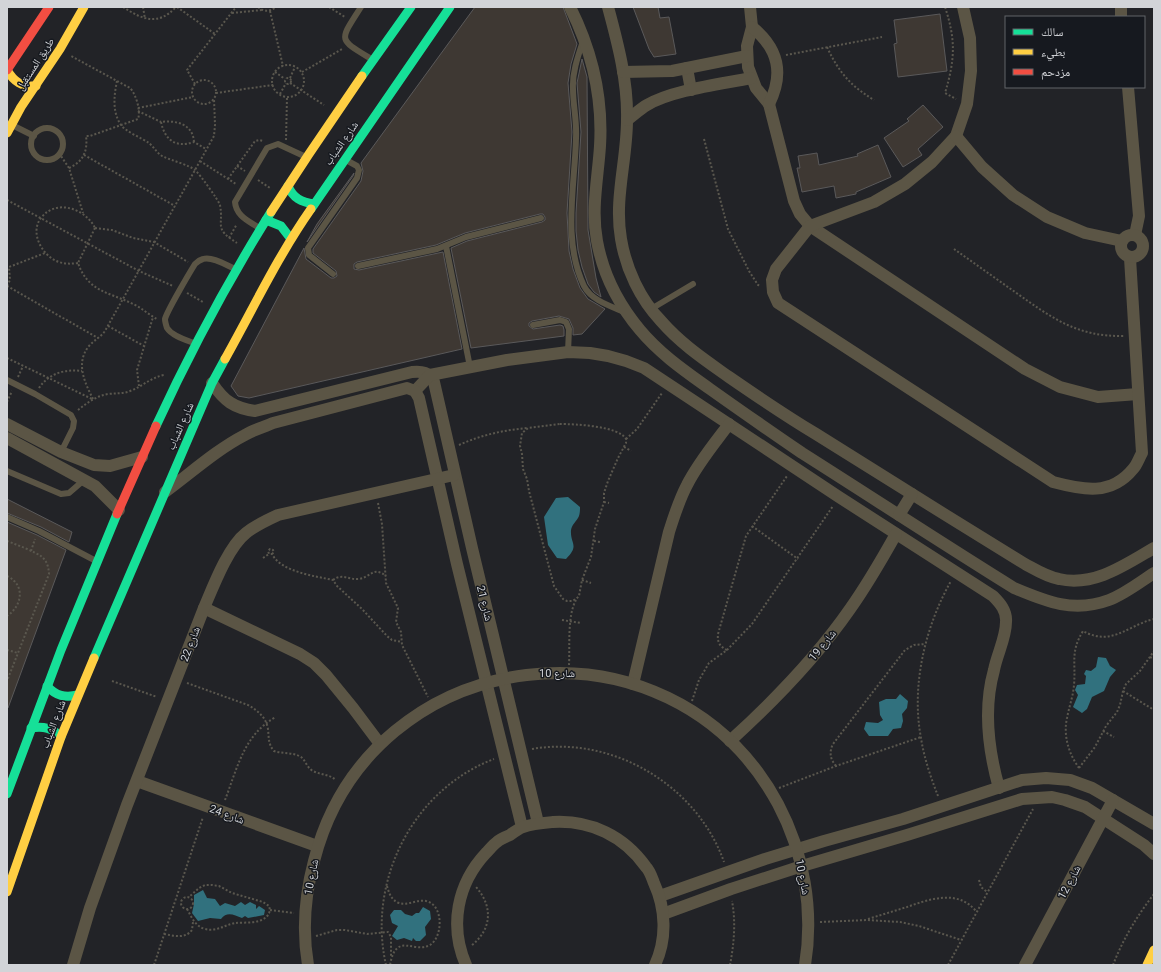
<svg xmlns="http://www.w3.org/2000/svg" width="1161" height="972" viewBox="0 0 1161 972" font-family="Roboto,'Noto Naskh Arabic',sans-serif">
	<rect width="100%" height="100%" fill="#222327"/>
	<!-- water -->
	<g fill="#31717e">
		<path d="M568,497L580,507C580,510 580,513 579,516C577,521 572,524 571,530C570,544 580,545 566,559L557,558L548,545L544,517L556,498Z"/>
		<path d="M1098,657L1106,658L1110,666L1116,670L1110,677L1104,691L1092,697L1087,709L1082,713L1073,707L1078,695L1075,690L1077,685L1085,684L1086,676L1084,674L1086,670L1091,671L1096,667Z"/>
		<path d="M900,694L908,701L907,708L902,714L903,721L901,728L893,729L888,736H869L864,729L866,722L878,723L883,720L880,715L879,702L886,699H896Z"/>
		<path d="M203,890L207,898L215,899L220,906L225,903L235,906L241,902L245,905L250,902L256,905V909L259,906L265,910L264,915L248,918L245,916L242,918C234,915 227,911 221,919L210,918L198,921L192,913L194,904V895Z"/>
		<path d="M423,907L430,911L431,919L425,927L426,935L420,941H416L413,938L412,941L404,938L397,940L392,936L398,926L392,923L390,915L394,910H401L405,914L412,916L416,913H419Z"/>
	</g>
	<!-- building -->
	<g fill="#3e3833" stroke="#5a595a">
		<path d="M475,7H563L577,44L571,64L568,83L572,132L567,213L569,251L573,269L580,288L588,299L605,309L582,334L573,335V328L569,319L559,316L532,321L529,323V326L533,329L560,325L563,326L564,330V336L471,348L451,248L467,241L542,222L545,220V217L543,214H540L465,233L436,245L357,262L354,264V269L359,270L443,252L462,349L249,398L238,396L231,386L304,248L306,259L331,278H334L337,276L336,271L313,253V249L361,181L363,171L361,163Z"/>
		<path d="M633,7H658L660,18L669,17L676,54L654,57L649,49Z"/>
		<path d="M940,14L947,71L898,77L894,44L897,43L894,20Z"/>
		<path d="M582,59L587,77L588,230L596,278L601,297L594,292L588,284L582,267L578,250L576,231V213L581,132L577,83Z"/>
		<path d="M923,105L943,127L918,149L922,155L903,167L884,138L909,121L907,119Z"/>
		<path d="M878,145L891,177L856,192V194L836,198L834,186L802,192L797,168H800L798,156L817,153L819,165L858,156L857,154Z"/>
		<path d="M354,173L353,176L307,242L317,224Z"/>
		<path d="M7,499L72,532L69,542L41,527L7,513Z"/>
		<path d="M7,522L37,535L66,550L8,708H7Z"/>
	</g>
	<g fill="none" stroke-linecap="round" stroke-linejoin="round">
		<!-- path -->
		<g stroke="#5a574e" stroke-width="2" stroke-dasharray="2 2" stroke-linecap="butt">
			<path d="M123,7C143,20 158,26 176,7"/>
			<path d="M143,7L145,19"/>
			<path d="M177,7L215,34"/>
			<path d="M258,7C264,12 270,12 276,7"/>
			<path d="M329,7L345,17"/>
			<path d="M945,7C956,40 955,60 945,93L956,99"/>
			<path d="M270,11L283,66"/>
			<path d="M232,13L262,10"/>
			<path d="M827,47C839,73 851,86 874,100"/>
			<path d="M786,55L882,37"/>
			<circle cx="288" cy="81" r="16"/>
			<path d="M275,72L285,79"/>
			<path d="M302,72L342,49"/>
			<path d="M290,78L295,67"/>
			<circle cx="288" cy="81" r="3"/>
			<circle cx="204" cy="92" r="12"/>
			<path d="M117,81C114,95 112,112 121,125C126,132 142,138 149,143C155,148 157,154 164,157C171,160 191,166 195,170C199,173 219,201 220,205C224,226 213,228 237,243"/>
			<path d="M290,83L324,105"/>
			<path d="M195,84L187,70L236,7"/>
			<path d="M216,93L273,85"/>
			<path d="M280,94L286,83"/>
			<path d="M138,108L193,97"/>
			<path d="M138,111L161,122"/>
			<path d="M704,139L728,229L749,271L758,285L761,286"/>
			<path d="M286,140L287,97"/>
			<path d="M194,142C193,124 176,120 161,122C165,140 175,148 194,142L206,149"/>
			<path d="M59,153L69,168L83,213"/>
			<path d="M84,155L175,206"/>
			<path d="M200,161L236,184"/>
			<path d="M237,166L245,171"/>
			<path d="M69,168C83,162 88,151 86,136H90L138,119C141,111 136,94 130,88L71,56"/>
			<path d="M228,179L255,141L259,140L263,141"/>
			<path d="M258,180L270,188"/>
			<path d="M7,200L139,271L173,286"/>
			<path d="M95,228L78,263C88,292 109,292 133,304C142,308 149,315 157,319"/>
			<path d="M95,228L112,230L133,238L154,242L188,262"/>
			<path d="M229,238L237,224"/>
			<path d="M954,249C974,263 995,278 1015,292C1052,318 1077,337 1124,336"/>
			<path d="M78,263C71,264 65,264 59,262C43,257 29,233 41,218C56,198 86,209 95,228"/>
			<path d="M7,286L98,338"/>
			<path d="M7,286L10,280L9,267L45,253"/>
			<path d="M187,293L203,302"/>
			<path d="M108,326L144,346"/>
			<path d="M7,358L92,399"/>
			<path d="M18,377L23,366"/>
			<path d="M139,386L137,370L153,317"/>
			<path d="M39,388C49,373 65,369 82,371"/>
			<path d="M93,399C85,383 75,363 89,346C94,340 101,337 105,331L214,136L215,125L214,99"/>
			<path d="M7,402L12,391"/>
			<path d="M78,410C87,403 96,396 108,394C116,393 123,394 130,391C143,386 150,378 164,375"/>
			<path d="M560,424C574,424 619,426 626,439V443L618,458L608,481L604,493V502L595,529L591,557L582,580L579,596L576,599L572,601H567L563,599L554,586L529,491L527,479L523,469L522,454L520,446L522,433L528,428Z"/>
			<path d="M626,439L637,429L662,393"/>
			<path d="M459,445C481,435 504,430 528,428"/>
			<path d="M624,447L631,451"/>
			<path d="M604,502L609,503"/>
			<path d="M378,503L382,524L386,583L398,608L396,622L401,632L402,645L428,697"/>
			<path d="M752,526L798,559"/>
			<path d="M7,541C13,543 19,546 25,548C39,555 48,556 49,574L7,681"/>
			<path d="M594,541L600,542"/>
			<path d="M31,551L35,539"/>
			<path d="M272,554L274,552L273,550L270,549L268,551L269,554H272C281,572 315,576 333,580L337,586L362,609L387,636L392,640L402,642"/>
			<path d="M263,558L269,554"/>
			<path d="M7,576C26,585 22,606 7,616"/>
			<path d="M333,580C342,573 349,580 359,579C371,577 373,566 386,576"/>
			<path d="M582,580L591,583"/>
			<path d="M562,620L581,623"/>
			<path d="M7,650L18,653"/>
			<path d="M727,650C720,647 717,642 718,634L746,536L787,476"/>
			<path d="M1150,657L1154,659"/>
			<path d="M569,665C570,647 567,616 576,600"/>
			<path d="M112,681L157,697"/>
			<path d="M187,683L248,705C258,711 266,717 268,729C269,738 268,744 274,751C283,754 293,752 301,757C306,761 307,768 313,771C321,775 329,774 336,780"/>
			<path d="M1123,691L1154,710"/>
			<path d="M692,701L699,680L709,663L727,650L752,624L833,506"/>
			<path d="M1103,731L1114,737"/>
			<path d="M532,749C612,735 697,785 724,862"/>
			<path d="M836,766C830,759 829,752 833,744L905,650L914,645L925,644"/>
			<path d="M1079,768C1069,754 1063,736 1067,718C1069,707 1073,697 1074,685C1076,663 1070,652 1083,631C1112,647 1128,625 1154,619"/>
			<path d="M1079,768L1095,747L1106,726L1117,712L1120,705L1123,691L1126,684L1140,671L1154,651"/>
			<path d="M779,788L836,766L921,737"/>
			<path d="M938,796C931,778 924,758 921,738C911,686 925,627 951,581"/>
			<path d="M225,800C237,769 244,734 276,717"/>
			<path d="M979,880L981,887L987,892"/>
			<path d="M387,886C389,893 391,900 399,903C408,906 417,899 426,901C444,905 443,937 430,945C414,954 396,931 390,965"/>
			<circle cx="187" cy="903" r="6"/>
			<path d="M187,909C192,918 195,926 205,929C217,932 224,925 235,923C246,922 267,925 270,910L269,906L263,902L232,893L219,886L212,885H205L199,888L189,897"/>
			<path d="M270,910L294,913"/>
			<path d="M868,919C881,915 894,911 907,907C930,899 957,889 976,911"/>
			<path d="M820,922L867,920L900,922L919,926L961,940"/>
			<path d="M164,934C175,936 185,939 192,930L193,922"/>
			<path d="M316,936L337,930H345L367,934L388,932L391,937V956"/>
			<path d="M472,945C492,929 493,906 476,887"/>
			<path d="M154,965L203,817"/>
			<path d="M386,965C367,882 412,790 494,759"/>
			<path d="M730,965C734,944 736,922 732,901"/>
			<path d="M948,965L1033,809"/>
			<path d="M1113,965C1123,939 1137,916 1154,894"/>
		</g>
		<!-- lane -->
		<g stroke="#5b5545" stroke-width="6">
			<path d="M361,7C339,42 337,38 373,60"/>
			<path d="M583,41C578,56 572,73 573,89C573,105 577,121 576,138C575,186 562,240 584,286C591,300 610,306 624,312"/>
			<path d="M12,125L34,136"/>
			<circle cx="47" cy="144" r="16"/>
			<path d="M259,228C249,221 236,216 235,202L267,148L278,144L306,157"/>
			<path d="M446,246L470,367"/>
			<path d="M358,266L437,249L466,237L541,218"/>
			<path d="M333,274L309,255L308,248L357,178L359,170L357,166L346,160"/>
			<path d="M651,309L693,284"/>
			<path d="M533,325L560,320L566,322L569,329L568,352"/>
			<path d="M194,343C186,340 172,336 167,328C166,325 165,322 165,319C167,311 190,272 195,264C197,262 199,260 203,259C212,256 226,265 235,269"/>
			<path d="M7,380L35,394L71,415L74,421L73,428L61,452"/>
			<path d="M7,471L61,494L69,493L84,480"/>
			<path d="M7,517L39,531L96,561"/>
		</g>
		<!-- street -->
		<g stroke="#5b5545" stroke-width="12">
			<path d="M570,7C592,51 603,97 600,146C598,178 591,209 597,241C603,274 619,305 640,330C660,354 685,371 710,389C741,411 771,432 802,453C873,498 943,544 1014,588C1047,602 1074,613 1109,600C1125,594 1140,582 1154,573"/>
			<path d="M608,7C618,44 628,82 627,120C627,160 614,199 621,239C626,269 640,299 661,321C681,344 705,360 729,377C758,397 786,416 816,434C886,478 955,521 1025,564C1036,570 1047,577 1059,579C1094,587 1125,565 1154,548"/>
			<path d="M750,7L752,27L747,46L748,67L756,88L769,104L794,201L800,214L810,226L1025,369L1060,387L1098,397L1138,394"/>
			<path d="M963,7L970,38L971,71L967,104L956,136L932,162L905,184L874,202L810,226L776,269L772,280L773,292L778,303L1053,482C1083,490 1111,496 1133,469C1137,465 1139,458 1142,453L1130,258"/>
			<path d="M1121,7V17"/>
			<path d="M752,27C779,49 784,74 769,104"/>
			<path d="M687,68L691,90"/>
			<path d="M623,72L672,71L747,56"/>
			<path d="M1128,87L1139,216L1135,235"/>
			<path d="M627,120C634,115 640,109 647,105C672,90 722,84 751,78"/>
			<path d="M956,136L982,167L1013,195L1047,217L1085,233L1122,241"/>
			<circle cx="1132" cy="246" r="11"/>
			<path d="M212,383C224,401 234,408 255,411L412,372C422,371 429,372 434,382L472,548L538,823"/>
			<path d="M415,391L430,375L507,360L568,352L590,353L608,356L626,361L644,368L839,497L993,596C1000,603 1007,611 1006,622C1006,638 997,654 994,670C983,709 988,749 999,788"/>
			<path d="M7,424L61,452L94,465L110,466L142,457"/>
			<path d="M7,438L95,486L119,510"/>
			<path d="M165,492C191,473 216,450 245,435C253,430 264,427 273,423L407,388L415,391L419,398L457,564L522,827"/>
			<path d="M899,515L912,494"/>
			<path d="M204,608L300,654L314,663L326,675L353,708L380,744"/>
			<path d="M633,684L669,532C674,516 679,500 687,485C698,463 714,444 729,424"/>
			<path d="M730,741C774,701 816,658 850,609C867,585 882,559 896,534"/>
			<path d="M137,781L317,846"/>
			<path d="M660,896L765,859L824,841L903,819L1022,780L1046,778L1070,780L1092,788L1154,824"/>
			<path d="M663,914L731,889L802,866L907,835L1022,799L1052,797L1065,800L1085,807L1144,845L1154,854"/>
			<path d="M73,965L90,908L127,805L204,608C213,587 228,547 246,533C256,525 267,520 278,515L454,475"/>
			<path d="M308,965C302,930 305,895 314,861C370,641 670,604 778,804C804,853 814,910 805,965"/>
			<path d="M466,965C449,926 457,884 486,853C489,850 493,845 497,842C500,839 505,837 510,835C514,832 518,829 523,827C532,824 543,823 553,822C591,820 624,836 646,867C650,871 652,878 654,883C666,909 667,939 655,965"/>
			<path d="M1025,965L1113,800"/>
		</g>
		<!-- fast -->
		<g stroke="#16e098" stroke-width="9">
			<path d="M362,76L411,7"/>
			<path d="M288,186C293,198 301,202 314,204"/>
			<path d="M311,209L450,7"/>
			<path d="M266,220L281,226L291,239"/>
			<path d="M156,426C190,352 228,281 271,212"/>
			<path d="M94,658L212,383L225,359"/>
			<path d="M47,686C56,696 65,698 78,695"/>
			<path d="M31,728C44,726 52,728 61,737"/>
			<path d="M7,794L61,650L117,514"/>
		</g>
		<!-- slow -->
		<g stroke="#ffcf43" stroke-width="9">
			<path d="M7,70C14,82 22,87 36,86"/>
			<path d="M7,133L21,107L60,49L84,7"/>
			<path d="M271,212L309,154L362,76"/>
			<path d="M225,359C253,309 278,256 311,209"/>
			<path d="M7,892L61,737L94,658"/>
			<path d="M1147,965L1154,950"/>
		</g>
		<!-- jam -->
		<g stroke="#f24e42" stroke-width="9">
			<path d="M7,70L49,7"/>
			<path d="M117,514L156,426"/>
		</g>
	</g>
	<g text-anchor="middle" stroke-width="3" stroke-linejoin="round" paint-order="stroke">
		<!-- street labels -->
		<g font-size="11" fill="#d2d4d8" stroke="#16191f">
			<text transform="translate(35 64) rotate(-57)" y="4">طريق المستقبل</text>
			<text transform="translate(341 143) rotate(-55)" y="4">شارع الشباب</text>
			<text transform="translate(180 426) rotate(-66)" y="4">شارع الشباب</text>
			<text transform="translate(485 603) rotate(76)" y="4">شارع 21</text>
			<text transform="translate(190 644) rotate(-69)" y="4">شارع 22</text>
			<text transform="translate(822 645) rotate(-51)" y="4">شارع 19</text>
			<text x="557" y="677">شارع 10</text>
			<text transform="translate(53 724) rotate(-69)" y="4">شارع الشباب</text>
			<text transform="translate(227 814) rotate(20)" y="4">شارع 24</text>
			<text transform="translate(311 877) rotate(-79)" y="4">شارع 10</text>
			<text transform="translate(803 877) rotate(79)" y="4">شارع 10</text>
			<text transform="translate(1069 882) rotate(-62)" y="4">شارع 12</text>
		</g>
	</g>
	<!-- border -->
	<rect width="1161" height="972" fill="none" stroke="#d2d4d8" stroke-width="16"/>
	<!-- legend -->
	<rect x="1005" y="16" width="140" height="72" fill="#16191f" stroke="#616469"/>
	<rect x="1013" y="29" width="20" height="6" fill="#16e098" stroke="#616469"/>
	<text x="1041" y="36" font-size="12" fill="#d2d4d8">سالك</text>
	<rect x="1013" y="49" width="20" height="6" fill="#ffcf43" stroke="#616469"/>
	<text x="1041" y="56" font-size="12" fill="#d2d4d8">بطيء</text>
	<rect x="1013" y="69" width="20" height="6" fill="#f24e42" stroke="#616469"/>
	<text x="1041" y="76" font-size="12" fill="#d2d4d8">مزدحم</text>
</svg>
